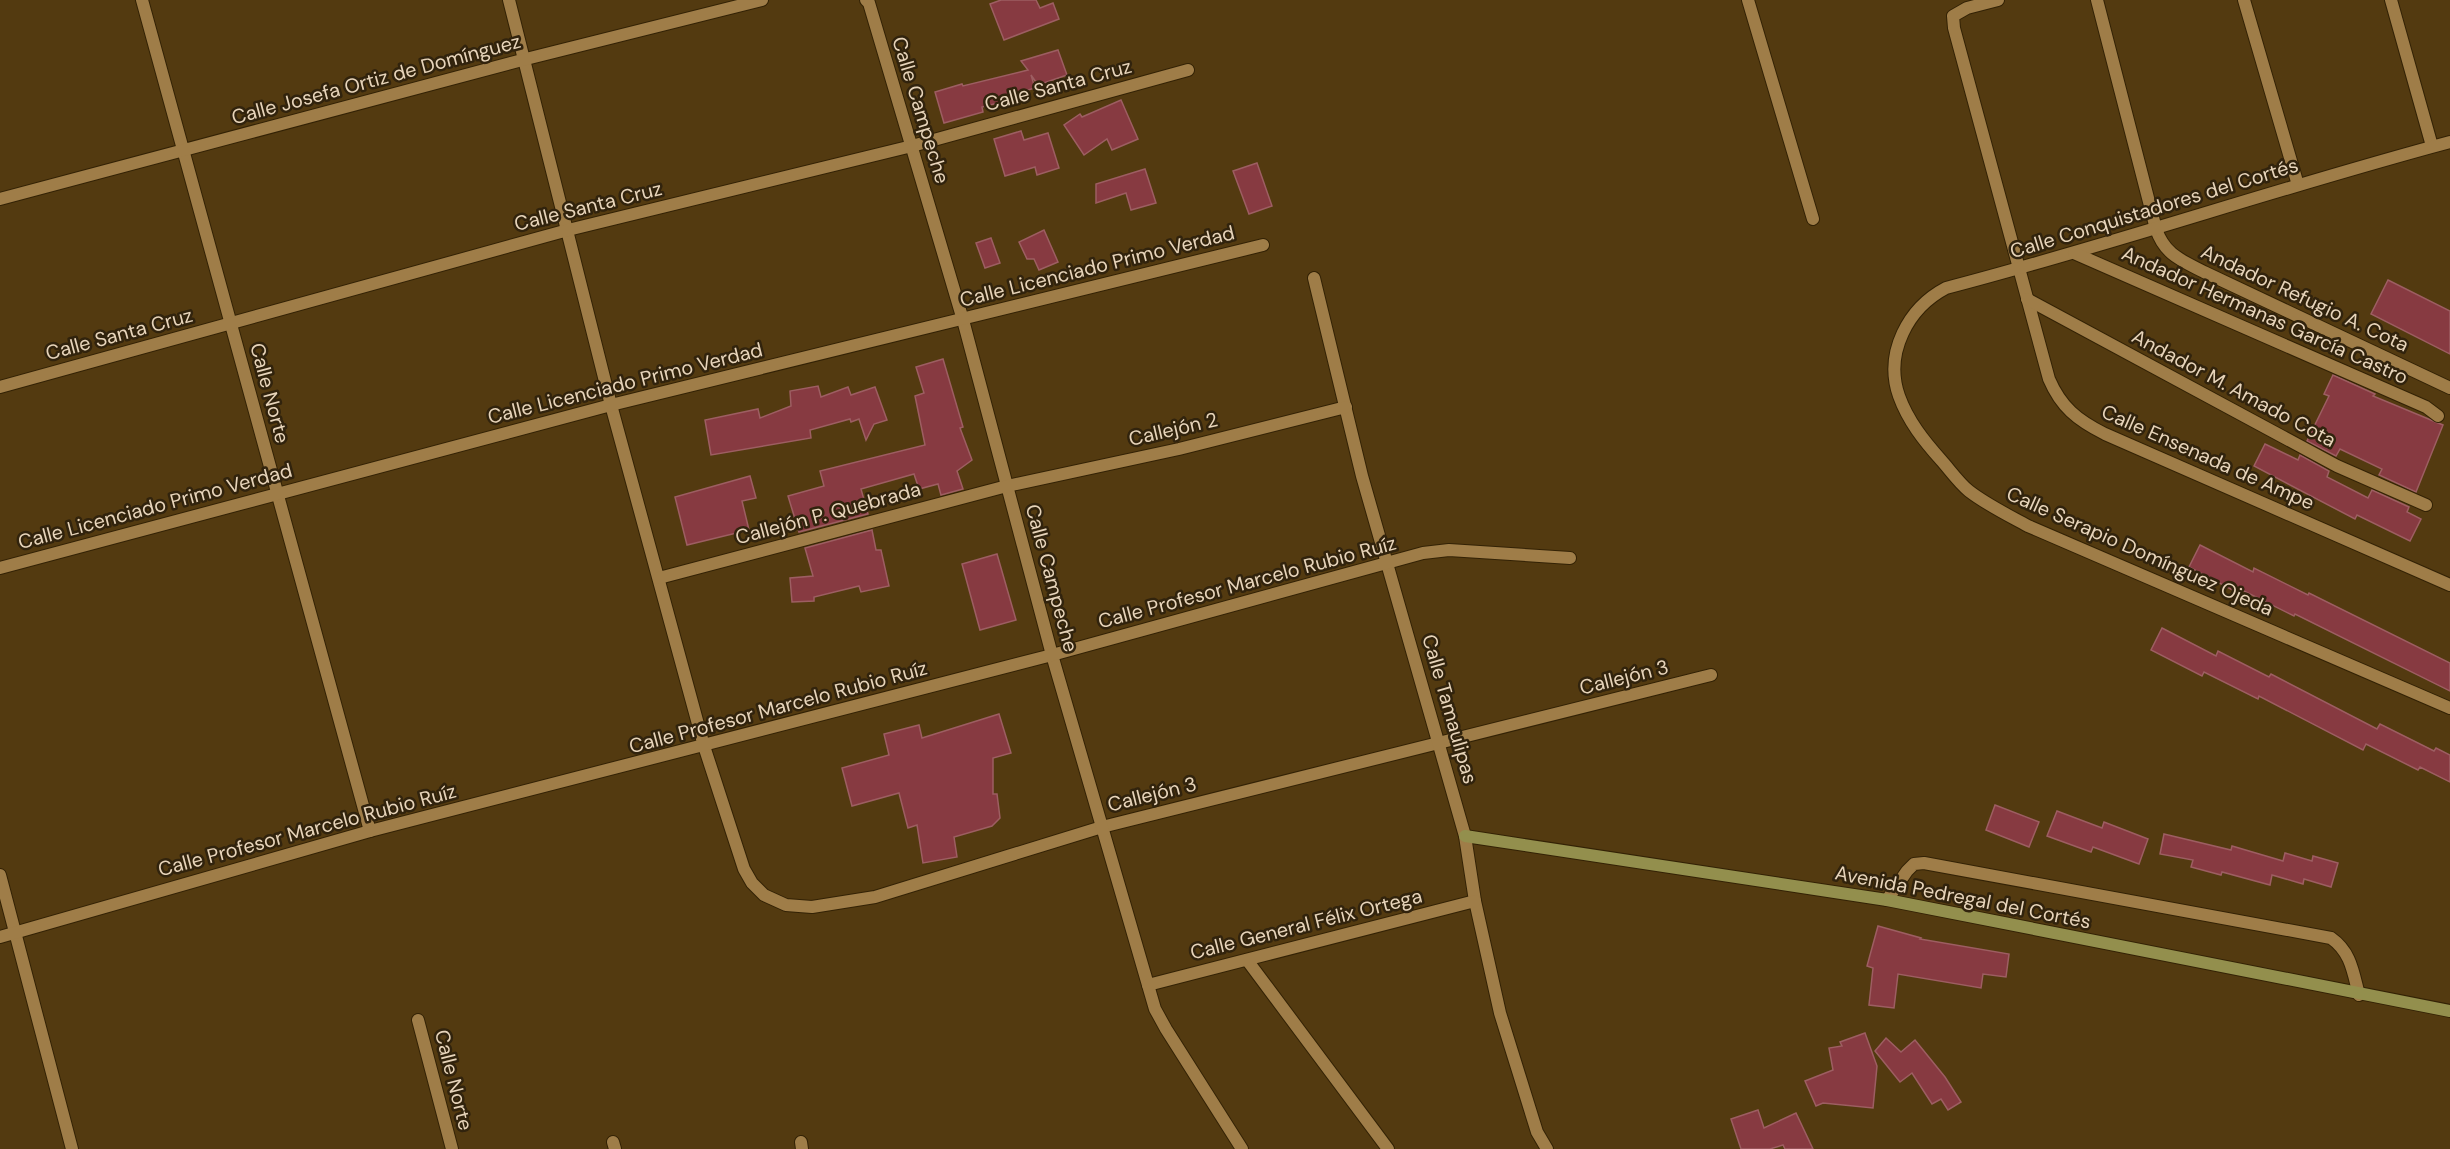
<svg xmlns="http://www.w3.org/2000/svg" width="2450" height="1149" viewBox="0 0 2450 1149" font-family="'DM Sans',sans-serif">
	<rect width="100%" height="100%" fill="#533a10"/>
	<!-- building -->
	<g fill="#873a41" stroke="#9d5e62" stroke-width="1.5">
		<path d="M1001,0H1036L1040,8L1053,3L1059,19L1004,40L990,4Z"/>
		<path d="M1058,50L1067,75L1038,85L1031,75L1035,88L1001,98L1002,102L982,107L983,112L944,123L935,92L962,84L963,86L1028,70L1021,61Z"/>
		<path d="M1121,100L1138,139L1112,150L1107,139L1084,155L1064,125L1080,114L1082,117Z"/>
		<path d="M1021,131L1024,140L1048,133L1059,168L1037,175L1035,167L1005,176L994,139Z"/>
		<path d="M1257,163L1272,206L1249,214L1233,171Z"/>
		<path d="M1145,169L1156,203L1131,210L1126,193L1096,203V184Z"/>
		<path d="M1044,230L1058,262L1039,270L1034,259H1027L1019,242Z"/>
		<path d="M991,238L1000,263L985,268L976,243Z"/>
		<path d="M2388,280L2450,311V354L2371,314Z"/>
		<path d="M943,359L963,427L960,428L972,460L957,471L963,489L941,495L938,484L919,489L914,474L861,489L868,514L799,532L788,496L824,486L820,471L925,445L915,396L924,393L916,367Z"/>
		<path d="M2333,375L2375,394L2373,396L2443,425L2416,492L2379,475L2382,469L2340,449L2336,456L2307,441L2329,396L2324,394Z"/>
		<path d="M818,386L821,397L848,387L851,395L875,387L887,420L874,424L866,440L859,419L851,422L850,419L810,430L811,438L711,455L705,420L758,409L760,418L791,406L790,391Z"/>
		<path d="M2265,444L2298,460L2300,455L2329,471L2327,477L2368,498L2372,490L2409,507L2407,512L2421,519L2410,541L2357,515L2355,519L2254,466Z"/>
		<path d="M750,476L756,498L742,501L749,530L687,545L675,497Z"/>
		<path d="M872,530L876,550H881L889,586L861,592L859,586L814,597V601L792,602L790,578L813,576L805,548Z"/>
		<path d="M2200,545L2253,572L2254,568L2308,595L2309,593L2450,663V691L2295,614L2294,616L2242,590L2240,594L2189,567Z"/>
		<path d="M997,554L1016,620L980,630L962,564Z"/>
		<path d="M2162,628L2216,656L2218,651L2269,677L2271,674L2377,729L2380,724L2434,751L2436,748L2450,755V782L2420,767L2418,770L2366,744L2363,750L2259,696L2258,699L2204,672L2202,676L2151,650Z"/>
		<path d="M999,714L1011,753L993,758V794H997L1000,818L992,826L954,837L957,857L923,863L917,825L908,828L899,793L852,806L842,768L889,755L884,734L919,725L922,738Z"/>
		<path d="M1995,805L2039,822L2029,847L1986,830Z"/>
		<path d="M2057,811L2102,828L2104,822L2148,839L2139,864L2093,847L2091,852L2047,836Z"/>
		<path d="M2164,834L2231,850L2232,846L2283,861L2285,853L2312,861L2313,856L2338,863L2331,887L2304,879L2303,884L2272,875L2270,885L2222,872L2221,875L2191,867L2193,860L2160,854Z"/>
		<path d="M1878,926L1921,938L1920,939L2009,954L2006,977L1983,974L1981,988L1898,974L1894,1008L1869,1005L1873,968L1867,966Z"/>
		<path d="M1865,1033L1877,1066L1873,1108L1823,1103L1816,1106L1805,1081L1833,1070L1829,1048L1842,1046L1840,1042Z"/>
		<path d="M1886,1038L1901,1052L1915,1040L1945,1077L1961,1102L1948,1110L1941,1099L1932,1104L1912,1073L1900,1082L1875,1051Z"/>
		<path d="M1758,1110L1764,1128L1796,1113L1813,1149H1785L1783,1145L1770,1149H1741L1731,1119Z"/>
	</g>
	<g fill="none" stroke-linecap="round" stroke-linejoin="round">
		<defs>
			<g id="street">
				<path d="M142,0L370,831"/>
				<path d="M509,0L611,405L704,746L744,869L752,883L764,895L786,905L812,907L875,897L1102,827L1711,675"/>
				<path d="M866,0L869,3L963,320L1052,655L1155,1009L1166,1029L1242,1149"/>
				<path d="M1748,0L1813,219"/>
				<path d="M1998,0L1967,8L1953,16L1954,28L2049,379C2061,407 2077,420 2105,434L2450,585"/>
				<path d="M2097,0L2156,229C2165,255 2181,260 2204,272L2450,388"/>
				<path d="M2244,0L2298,185"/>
				<path d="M2391,0L2432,146"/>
				<path d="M2450,142C2281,187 2115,244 1946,288C1908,308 1884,353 1899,396C1908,421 1924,441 1941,460C1950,470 1959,483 1969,491C1987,505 2008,515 2028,526L2450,708"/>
				<path d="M0,199L526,59L762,0"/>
				<path d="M2074,253L2426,407L2438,416"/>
				<path d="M1314,278L1362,476L1465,836L1475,901L1500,1013L1537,1132L1547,1149"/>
				<path d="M2027,299L2337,466L2426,505"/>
				<path d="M0,387L568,230L912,146L1188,70"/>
				<path d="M0,568L611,405L1263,245"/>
				<path d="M659,578L1007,486L1179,449L1346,407"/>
				<path d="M0,875L72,1149"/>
				<path d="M1887,900L1907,871L1914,864L1924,863L2331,938C2351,952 2353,972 2359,995"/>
				<path d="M0,937L370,831L1052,655L1423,553L1449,550L1570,558"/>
				<path d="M1247,960L1388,1149"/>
				<path d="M1148,985L1475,901"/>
				<path d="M418,1020L452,1149"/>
				<path d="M613,1142L615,1149"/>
				<path d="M801,1142L802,1149"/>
			</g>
			<path id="secondary" d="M1465,836L1887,900L2450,1011"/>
		</defs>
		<!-- street casing -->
		<use href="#street" stroke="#332205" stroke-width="14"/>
		<!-- secondary casing -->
		<use href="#secondary" stroke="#332205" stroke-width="14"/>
		<!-- street -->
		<use href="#street" stroke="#9f7d48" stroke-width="12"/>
		<!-- secondary -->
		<use href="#secondary" stroke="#938f4d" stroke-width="12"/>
	</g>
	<g text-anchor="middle" stroke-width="5" stroke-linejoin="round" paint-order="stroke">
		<!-- street labels -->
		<g font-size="20" fill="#e7d4ba" stroke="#31230d">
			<text transform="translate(376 79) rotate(-15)" y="7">Calle Josefa Ortiz de Domínguez</text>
			<text transform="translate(1058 85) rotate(-15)" y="7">Calle Santa Cruz</text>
			<text transform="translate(921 110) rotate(73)" y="7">Calle Campeche</text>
			<text transform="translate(588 206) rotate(-14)" y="7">Calle Santa Cruz</text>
			<text transform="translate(2154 208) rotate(-17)" y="7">Calle Conquistadores del Cortés</text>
			<text transform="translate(1097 266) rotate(-14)" y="7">Calle Licenciado Primo Verdad</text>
			<text transform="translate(2305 298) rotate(25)" y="7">Andador Refugio A. Cota</text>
			<text transform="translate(2265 315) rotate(24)" y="7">Andador Hermanas García Castro</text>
			<text transform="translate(119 334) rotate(-15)" y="7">Calle Santa Cruz</text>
			<text transform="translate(625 383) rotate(-14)" y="7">Calle Licenciado Primo Verdad</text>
			<text transform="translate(2234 388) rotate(28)" y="7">Andador M. Amado Cota</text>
			<text transform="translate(270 393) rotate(75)" y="7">Calle Norte</text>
			<text transform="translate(1173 429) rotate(-13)" y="7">Callejón 2</text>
			<text transform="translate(2208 457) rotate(24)" y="7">Calle Ensenada de Ampe</text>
			<text transform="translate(155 506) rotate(-15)" y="7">Calle Licenciado Primo Verdad</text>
			<text transform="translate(828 513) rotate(-15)" y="7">Callejón P. Quebrada</text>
			<text transform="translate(2140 551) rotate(24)" y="7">Calle Serapio Domínguez Ojeda</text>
			<text transform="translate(1052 578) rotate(75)" y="7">Calle Campeche</text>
			<text transform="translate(1247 582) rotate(-15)" y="7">Calle Profesor Marcelo Rubio Ruíz</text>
			<text transform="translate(1624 677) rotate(-14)" y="7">Callejón 3</text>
			<text transform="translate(778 707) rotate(-15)" y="7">Calle Profesor Marcelo Rubio Ruíz</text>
			<text transform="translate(1450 709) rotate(74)" y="7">Calle Tamaulipas</text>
			<text transform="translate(1152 794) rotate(-14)" y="7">Callejón 3</text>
			<text transform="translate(307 830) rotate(-15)" y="7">Calle Profesor Marcelo Rubio Ruíz</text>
			<text transform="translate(1963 897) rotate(11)" y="7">Avenida Pedregal del Cortés</text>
			<text transform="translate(1306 924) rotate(-14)" y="7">Calle General Félix Ortega</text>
			<text transform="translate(454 1080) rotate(76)" y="7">Calle Norte</text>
		</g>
	</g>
</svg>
